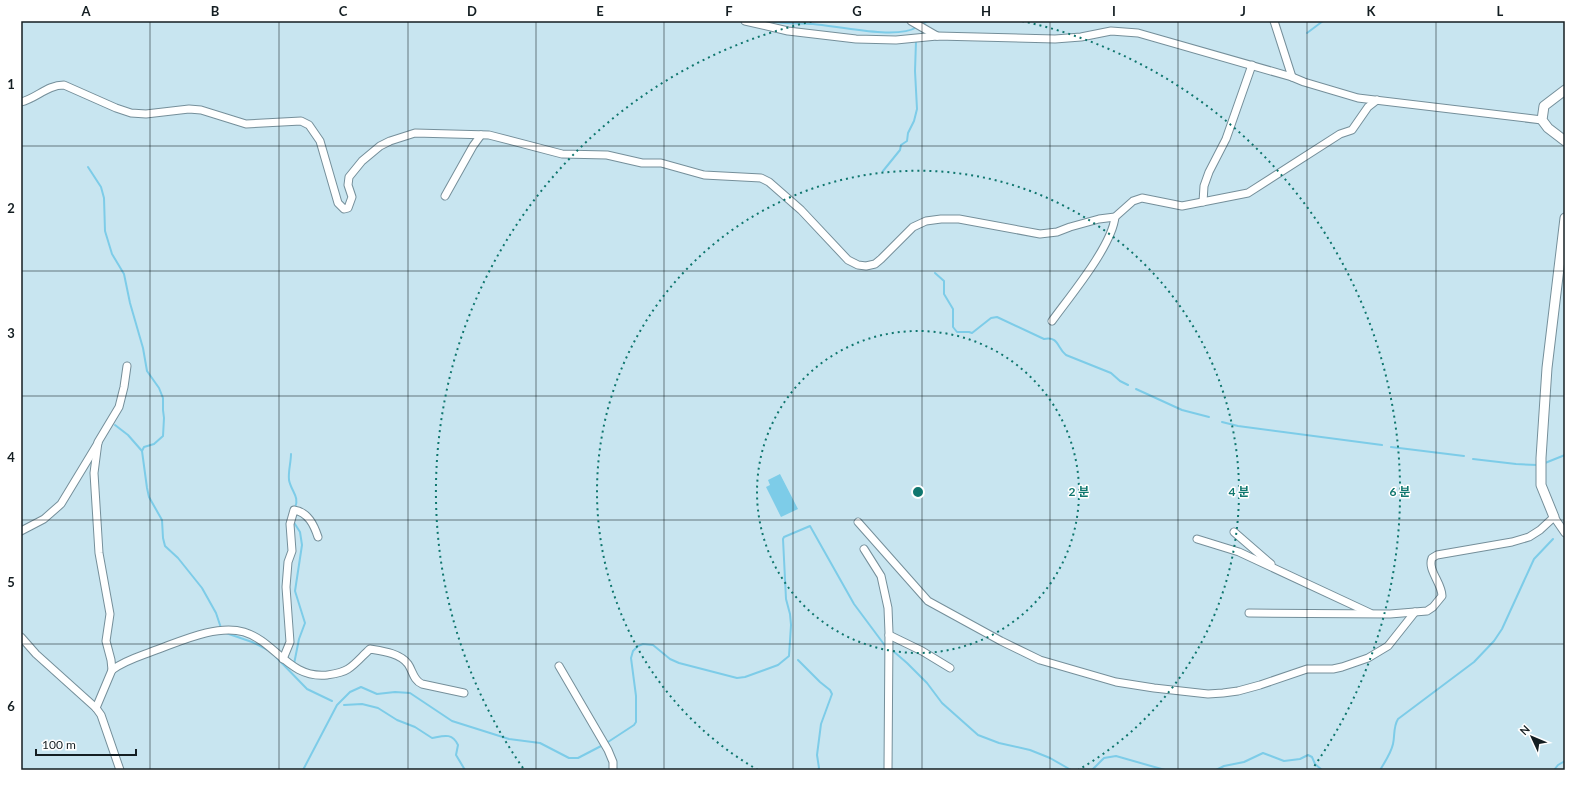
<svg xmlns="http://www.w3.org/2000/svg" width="1586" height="791" viewBox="0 0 1586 791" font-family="Lato,'Noto Sans KR',sans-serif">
	<rect width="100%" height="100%" fill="#c8e5f0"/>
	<!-- water -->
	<path fill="#7dcce8" d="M780,474L798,509L781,517L766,487L770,485L768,480Z"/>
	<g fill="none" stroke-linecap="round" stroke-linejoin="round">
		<!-- stream -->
		<g stroke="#7dcce8" stroke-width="2">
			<path d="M770,21C783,24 799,23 813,24C838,26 897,40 917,27"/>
			<path d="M923,24L928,21"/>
			<path d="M1307,33L1323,21"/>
			<path d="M88,167L101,187L104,198L105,231L112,254L124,274L130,303L143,348L147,371L159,388L163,398V410L164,418L163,436L154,444L144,447L142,451"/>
			<path d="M883,171L900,150L901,145L907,141L908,133L914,121L917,109L915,71L916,41"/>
			<path d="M935,273L944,281V294L953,309V327L957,332H969L972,333L991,318L997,317L1044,339C1059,336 1057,348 1066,355L1111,373L1120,381L1128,385"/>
			<path d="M1136,389L1182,410L1209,417"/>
			<path d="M1222,422L1238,426L1382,445"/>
			<path d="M115,425L128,435L142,451L147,488L149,497L162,520L163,538L165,546L178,558L202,588L216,613L221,628"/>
			<path d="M1391,447L1464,456"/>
			<path d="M291,454C291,462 288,472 289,480C291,491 300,497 295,508"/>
			<path d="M1473,459L1516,464L1537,465"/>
			<path d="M1545,463L1565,455"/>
			<path d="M293,521L300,532L302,545L295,591L305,623L299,639L294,664"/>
			<path d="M226,633L252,642L268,650"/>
			<path d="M892,650L907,663L927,683L942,703L978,735L999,743L1030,750L1050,758L1071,770"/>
			<path d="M275,656L307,689L332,701"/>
			<path d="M798,660L820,682L830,690L832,694L821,724L817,755L819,768L818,770"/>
			<path d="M344,705L362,704L378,708L397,720L415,727L432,738C443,736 452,732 458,745L456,755L465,770"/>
			<path d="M608,742L634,725L636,722V696L631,658L633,651L638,646L643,644L653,645L670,659L679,663L737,678L745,677L778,665L789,656L791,625L790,614L786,599L783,539L784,537L810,526L854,604L886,647"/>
			<path d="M21,768L22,770"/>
			<path d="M303,770L337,705L350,692L361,687L377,694L395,692L410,693L452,721L509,739L540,743L569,758H578L603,745"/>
			<path d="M1092,770L1104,758L1116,756L1165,770"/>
			<path d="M1216,770L1224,766L1244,762L1263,753L1284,761L1300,759L1308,755L1312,757L1315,764L1322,770"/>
			<path d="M1380,770C1385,762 1391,753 1393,744C1395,736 1393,727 1398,719L1474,662L1494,641L1502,629L1534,559L1553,539"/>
			<path d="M1554,770L1558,765L1565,761"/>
		</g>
		<defs>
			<g id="minor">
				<path d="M745,21L788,31L856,39L896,40L937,36L1055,39L1081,37L1111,31L1138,33L1292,77L1304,82L1358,98L1542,120"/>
				<path d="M911,21L937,36"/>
				<path d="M1274,21L1292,77"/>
				<path d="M21,102C37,98 47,85 64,85L116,108L131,113L146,114L189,109L201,110L246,124L301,121L309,125L320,141L338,203L344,209L348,208L352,197L348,185L349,177L362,161L380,146L390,141L415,133L489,135L562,154L607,155L642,163H661L704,175L761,178L769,182L801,210L848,260L858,265L866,266L875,264L881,259L913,227L926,221L941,219H959L1040,234L1057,232L1070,227L1099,219L1115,217L1133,201L1142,198L1182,206L1248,193L1340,134L1352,130L1368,107L1377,100"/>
				<path d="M445,196L473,146L481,135"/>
				<path d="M1203,202L1204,186L1209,172L1226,139L1252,65"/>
				<path d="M1052,321C1070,296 1112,246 1115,217"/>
				<path d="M858,522L928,601L1001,641L1040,660L1116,682L1154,688L1208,694L1223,693L1238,691L1260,685L1307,669H1333L1342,667L1368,658L1388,646L1415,612"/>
				<path d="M21,531L44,519L61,504L98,443"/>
				<path d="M1234,532L1271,564"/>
				<path d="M1197,539L1239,552L1370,613"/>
				<path d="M864,549L881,576L888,608L889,633L888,770"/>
				<path d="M1249,613L1390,614L1427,611L1433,607L1442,596C1442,583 1427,570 1432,558L1437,555L1512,542L1529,537L1540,530L1554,517L1565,533"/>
				<path d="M889,635L922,651L950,668"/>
				<path d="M21,637L36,654L96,708L101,715L120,770"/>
				<path d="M283,659L290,642L286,587L288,562L292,551L290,524L294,510C308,512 314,525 318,537"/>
				<path d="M559,666L608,750L613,762V770"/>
				<path d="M112,670L111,660L106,641L110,614L99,553L94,473L98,442L119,407L124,387L127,366"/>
				<path d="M96,708L112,670C125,660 141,656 156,650C181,641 217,624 244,632C276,642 289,679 327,675C334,674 342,673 348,669C356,664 363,655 370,649C382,651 400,653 408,664C413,671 413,680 422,684L464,693"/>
			</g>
			<g id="tertiary">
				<path d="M1565,90L1544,106L1542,120L1548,128L1565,141"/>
				<path d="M1554,517L1541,485V458L1547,368L1565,218"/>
			</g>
		</defs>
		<!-- minor casing -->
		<use href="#minor" stroke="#758f9a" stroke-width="9"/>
		<!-- tertiary casing -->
		<use href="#tertiary" stroke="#758f9a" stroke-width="11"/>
		<!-- minor -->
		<use href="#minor" stroke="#fff" stroke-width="7"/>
		<!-- tertiary -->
		<use href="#tertiary" stroke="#fff" stroke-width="9"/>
	</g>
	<!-- grid -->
	<path fill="none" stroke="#141e22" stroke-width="1" stroke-opacity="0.55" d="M150,21V770M279,21V770M408,21V770M536,21V770M664,21V770M793,21V770M922,21V770M1050,21V770M1178,21V770M1307,21V770M1436,21V770M21,146H1565M21,271H1565M21,396H1565M21,520H1565M21,644H1565"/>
	<!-- distance rings -->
	<g fill="none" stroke="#0f766e" stroke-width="2" stroke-dasharray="2 4">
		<circle cx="918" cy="492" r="161"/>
		<path d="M758 770A321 321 0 1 1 1078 770"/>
		<path d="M523 768A482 482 0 0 1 814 21M1022 21A482 482 0 0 1 1313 768"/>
	</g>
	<circle cx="918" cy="492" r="6" fill="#0f766e" stroke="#fff" stroke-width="2"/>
	<g font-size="12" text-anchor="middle" font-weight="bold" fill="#0f766e" stroke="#fff" stroke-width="3" stroke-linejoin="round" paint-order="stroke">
		<text x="1079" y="496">2 분</text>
		<text x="1239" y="496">4 분</text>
		<text x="1400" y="496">6 분</text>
	</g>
	<!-- border -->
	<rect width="1586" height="791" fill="none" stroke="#ffffff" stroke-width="44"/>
	<!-- north arrow -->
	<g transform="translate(1532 737) rotate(314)" stroke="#ffffff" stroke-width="3" paint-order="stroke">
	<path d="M0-3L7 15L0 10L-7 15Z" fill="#141e22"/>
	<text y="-6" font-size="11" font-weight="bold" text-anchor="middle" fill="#141e22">N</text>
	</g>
	<!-- scale -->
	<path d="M36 749v6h100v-6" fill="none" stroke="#141e22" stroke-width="2"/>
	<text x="42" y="749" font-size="12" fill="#141e22" stroke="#ffffff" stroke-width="3" paint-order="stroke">100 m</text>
	<rect x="22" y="22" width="1542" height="747" fill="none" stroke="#141e22" stroke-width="1.5"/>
	<g font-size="13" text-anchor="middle" font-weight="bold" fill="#141e22">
		<text x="86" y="16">A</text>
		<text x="215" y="16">B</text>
		<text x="343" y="16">C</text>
		<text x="472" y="16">D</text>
		<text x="600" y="16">E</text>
		<text x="729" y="16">F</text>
		<text x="857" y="16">G</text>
		<text x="986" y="16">H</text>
		<text x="1114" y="16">I</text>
		<text x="1243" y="16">J</text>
		<text x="1371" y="16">K</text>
		<text x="1500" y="16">L</text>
		<text x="11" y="89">1</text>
		<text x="11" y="213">2</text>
		<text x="11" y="338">3</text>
		<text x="11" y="462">4</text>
		<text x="11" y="587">5</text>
		<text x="11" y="711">6</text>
	</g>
</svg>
